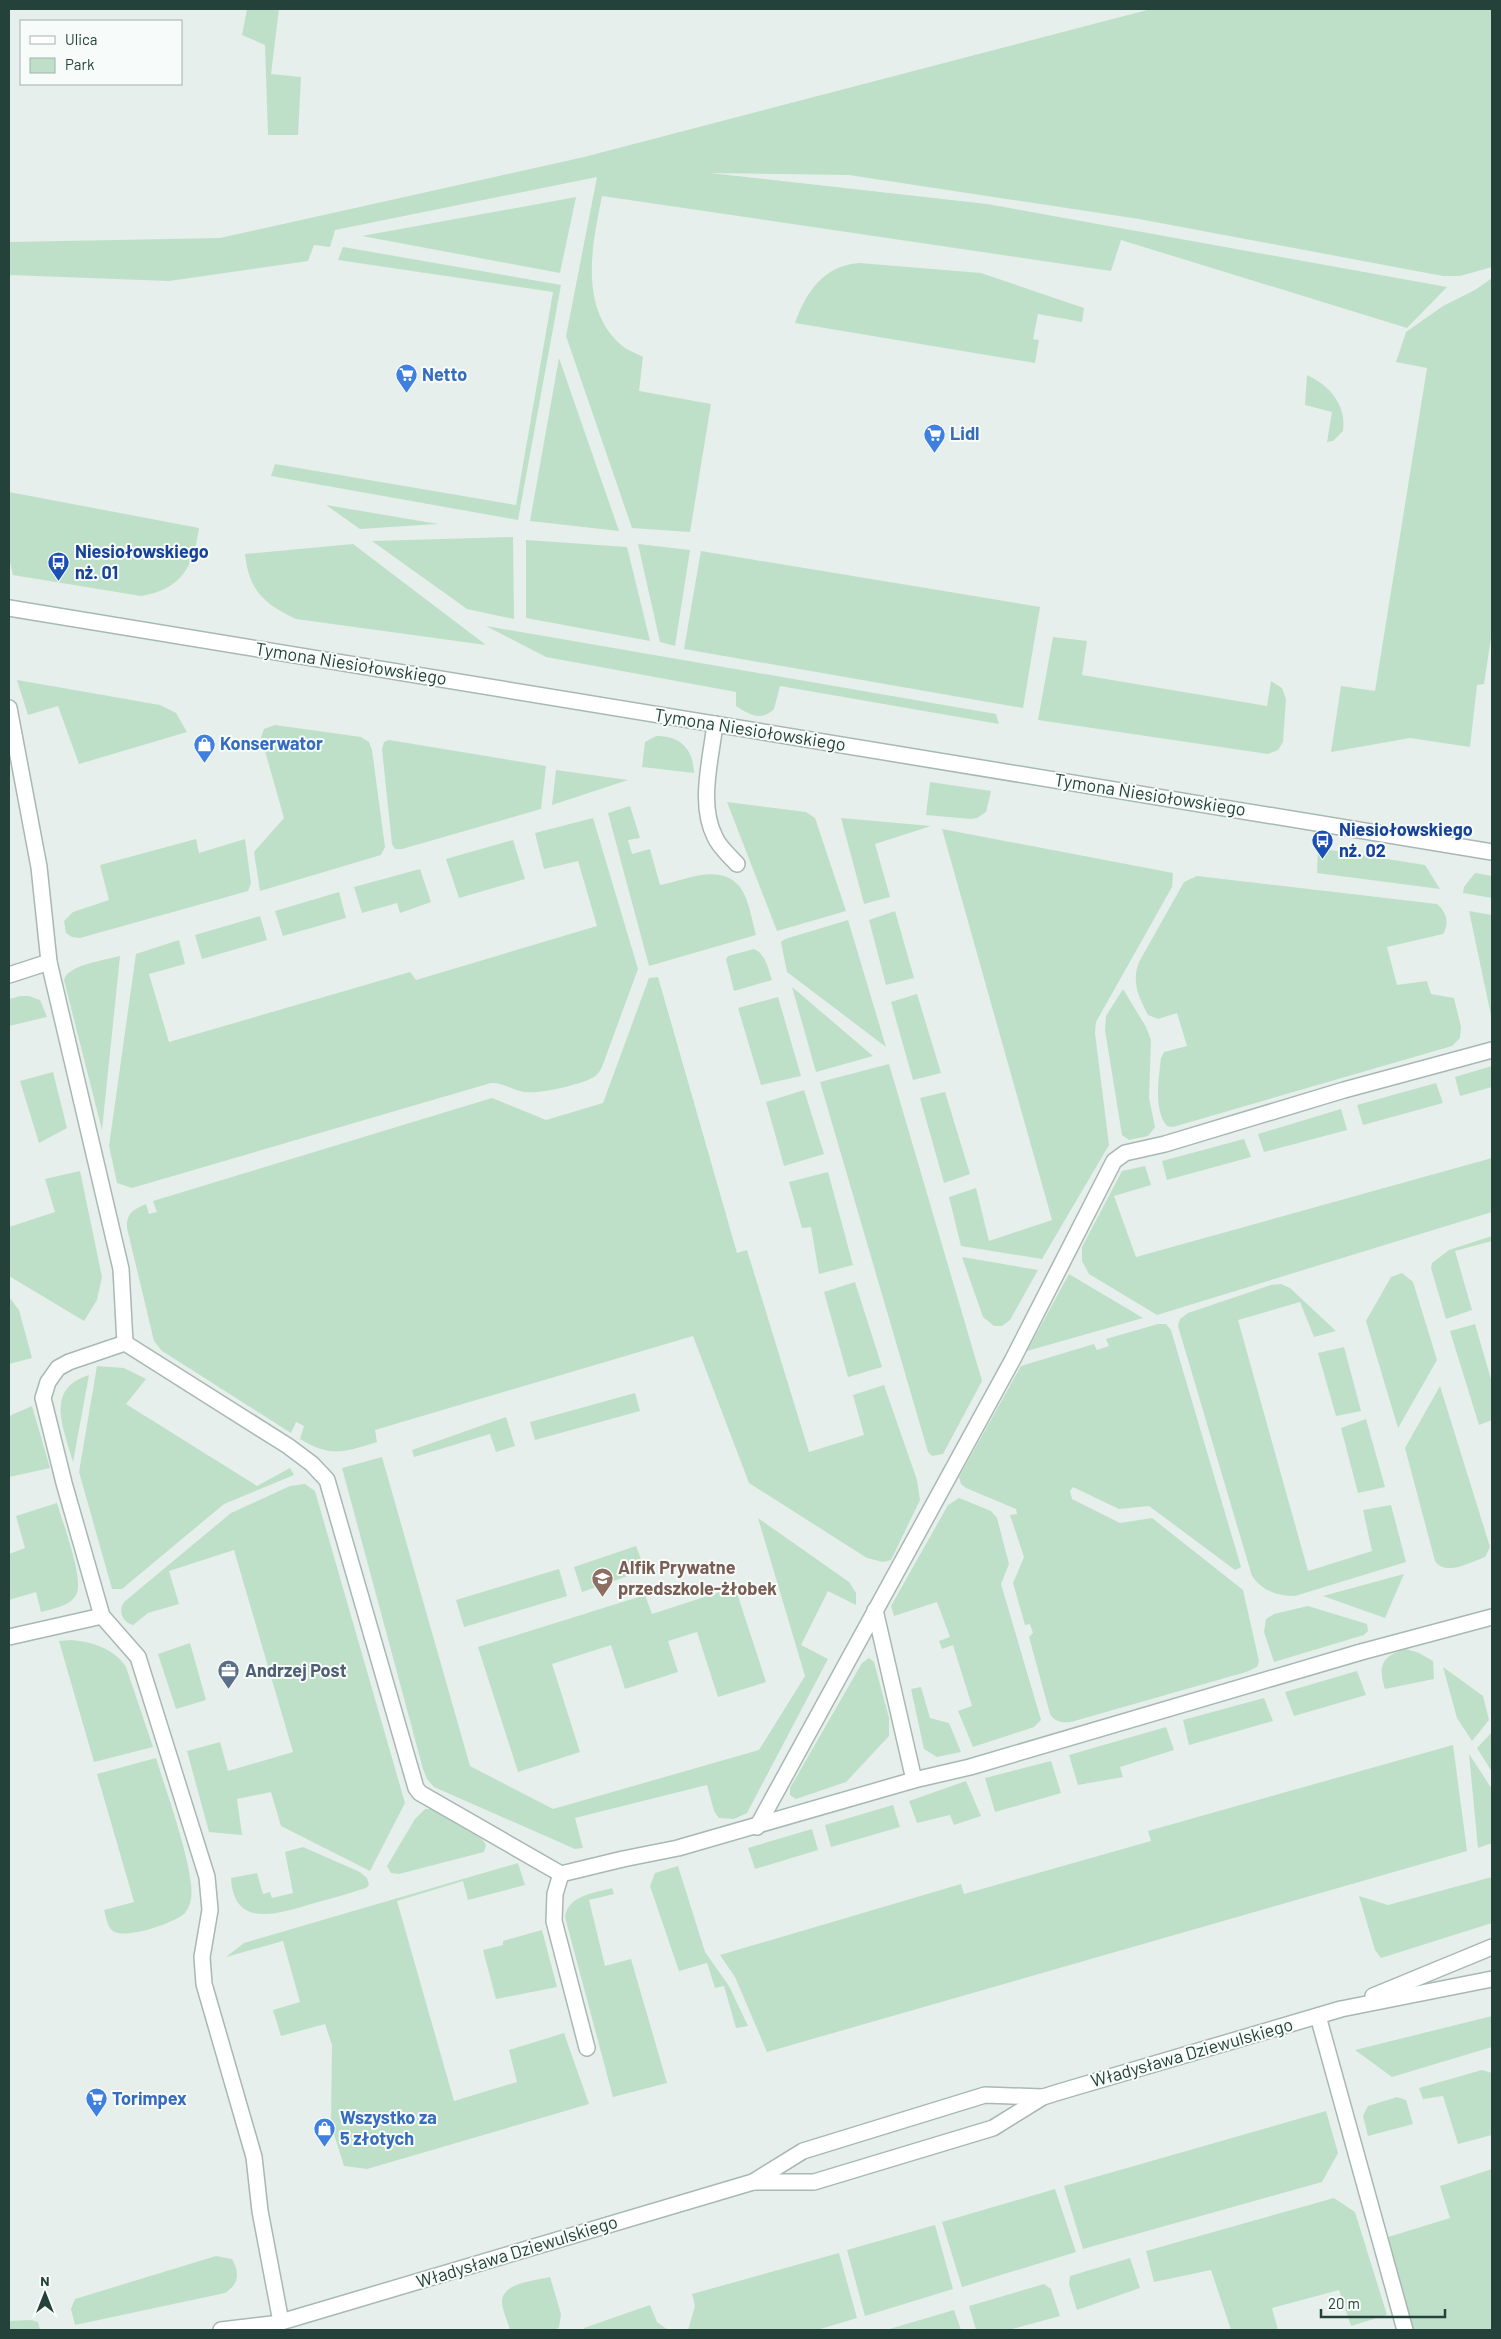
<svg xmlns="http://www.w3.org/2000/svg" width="1501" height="2339" viewBox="0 0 1501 2339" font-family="Barlow,sans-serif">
	<rect width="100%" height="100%" fill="#e6efeb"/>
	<!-- green -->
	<g fill="#bfe0c8">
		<path d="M247,9H279L271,74L301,77L298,135H268L265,45L242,35Z"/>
		<path d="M1151,9H1492V267L1460,276H1443L1139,219L849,175L710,173L987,204L1447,287L1407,328L1121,240L1111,271L602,196C592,245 579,306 620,344C626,350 636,353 643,357L639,391L711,404L690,532L632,528L566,336L597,177L335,230L330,247L314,245L308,261L169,281L9,275V242L220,238L584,157Z"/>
		<path d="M576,197L560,273L362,236Z"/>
		<path d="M343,247L561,285L518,520L271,476L275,464L516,505L553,292L338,260Z"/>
		<path d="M859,263L981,273L1084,308L1082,322L1038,314L1033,339L1039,340L1035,363L795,323C806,292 823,266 859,263Z"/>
		<path d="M1492,278V631L1484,684L1477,685L1470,747L1410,738L1331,752L1341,686L1375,691L1427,368L1396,362L1406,332L1443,306L1475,290Z"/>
		<path d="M559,358L619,531L530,521Z"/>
		<path d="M1307,375C1329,385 1347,405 1343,431L1333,441L1327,442L1332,412L1305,405Z"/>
		<path d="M9,492L199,528C193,567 182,589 141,596L13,575L9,557Z"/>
		<path d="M326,505L438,524L360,529Z"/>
		<path d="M513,537L514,619L467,609L372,541Z"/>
		<path d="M526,540L627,547L650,641L526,618Z"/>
		<path d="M353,544L486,645L296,619C264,604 249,591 245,554Z"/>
		<path d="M638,544L690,550L675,646L660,642Z"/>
		<path d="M701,551L1040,607L1023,708L684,649Z"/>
		<path d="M486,626L996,714L999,724L780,686L774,709C761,722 748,714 736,706V692L546,657Z"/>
		<path d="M1053,637L1087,641L1082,675L1267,706L1271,681L1282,688L1286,699L1283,742L1278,750L1268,754L1038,720Z"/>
		<path d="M17,680L160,705L176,713L187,732L79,764L58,706L28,715Z"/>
		<path d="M275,725L361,737L369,742L372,750L385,847L381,855L260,891L254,852L284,818L261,737L264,729Z"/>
		<path d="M656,736C681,736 693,749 694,773L642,767L645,742Z"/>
		<path d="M389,740L546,766L541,809L402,849H395L392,844L382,749L384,742Z"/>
		<path d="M556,770L628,780L552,805Z"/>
		<path d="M930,782L991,791L986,812L977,818L971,819L926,815Z"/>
		<path d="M727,802L806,812L815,818L846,911L777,931Z"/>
		<path d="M630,806L640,838L628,840L632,854L650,849L660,885C684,881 720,862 740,887C749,899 752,921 756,935L649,966L608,813Z"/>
		<path d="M593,818L638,969L602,1067C600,1071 597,1076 592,1078C579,1085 540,1094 524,1092C513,1090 504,1083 491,1083L132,1188L117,1183L109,1146L136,954L179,940L185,964L149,974L169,1042L410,972L416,980L597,926L578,861L544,869L535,833Z"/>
		<path d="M841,818L931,826L875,844L890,897L864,904Z"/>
		<path d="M942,829L1173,873L1172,887L1096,1022L1095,1033L1109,1145L1042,1259L961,1246L949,1197L976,1188L989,1241L1052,1220Z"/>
		<path d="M196,839L199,853L245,839L251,883L248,891L80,938L72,937L66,933L64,921L73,912L109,900L100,865Z"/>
		<path d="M513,840L525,879L459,898L446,859Z"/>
		<path d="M1318,848L1425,865L1440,889L1317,873Z"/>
		<path d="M420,869L431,902L400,913L397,903L362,913L354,887Z"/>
		<path d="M1475,873L1492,876V898L1463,893L1464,887Z"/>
		<path d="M1197,876L1437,904C1446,911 1450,923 1443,934L1387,947L1397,985L1427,981L1431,994L1454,998L1461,1027L1460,1038L1452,1046L1173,1127L1167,1126C1153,1109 1159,1078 1161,1058L1164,1052L1187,1046L1177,1013L1158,1019L1148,1015C1139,997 1131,983 1139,962L1184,882Z"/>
		<path d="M339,892L346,918L283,936L275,911Z"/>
		<path d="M895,911L914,978L886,985L869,920Z"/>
		<path d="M1469,911L1492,915V1023V1020Z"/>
		<path d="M260,916L267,940L202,959L195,935Z"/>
		<path d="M848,920L886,1047L787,972L781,942L785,939Z"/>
		<path d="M754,949C766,954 768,969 772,980L734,991L726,959L728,956Z"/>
		<path d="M120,956L102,1130L64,980C67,965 106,960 120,956Z"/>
		<path d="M658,977L737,1253L747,1250L809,1452L864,1435L853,1395L884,1385L917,1480L920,1500L891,1560L883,1562L867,1558L749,1483L693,1336L375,1430L377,1442C344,1452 331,1458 300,1439L304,1426L296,1422L291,1433L162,1351L154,1341L127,1228C126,1214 133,1209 146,1204L149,1214L157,1212L153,1201L492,1098L546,1120L603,1103L649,978Z"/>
		<path d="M792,987L873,1056L816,1072Z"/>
		<path d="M1123,989L1146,1027L1151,1040L1149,1098L1155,1127L1148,1136L1129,1140L1122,1135L1105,1030L1106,1016Z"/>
		<path d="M917,994L941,1073L913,1080L891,1002Z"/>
		<path d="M21,996H29L40,1000L47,1017L9,1026V999Z"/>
		<path d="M778,997L801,1076L761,1085L738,1008Z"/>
		<path d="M889,1064L982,1381L943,1454L932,1456L928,1452L820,1082Z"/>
		<path d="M1492,1066V1087L1460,1096L1455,1077Z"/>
		<path d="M53,1072L67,1128L39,1143L20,1081Z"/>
		<path d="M1436,1083L1443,1103L1363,1125L1357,1105Z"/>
		<path d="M804,1090L824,1154L784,1166L766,1102Z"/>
		<path d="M945,1092L970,1174L944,1183L920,1098Z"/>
		<path d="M1341,1109L1347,1130L1264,1152L1258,1134Z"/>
		<path d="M1244,1139L1251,1157L1167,1180L1162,1161Z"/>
		<path d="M1492,1158V1212L1157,1315L1089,1274L1082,1261V1247L1122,1171L1145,1166L1151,1185L1114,1196L1136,1257Z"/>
		<path d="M80,1171L102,1277L97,1300L84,1321L9,1276V1227L55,1212L45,1179Z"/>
		<path d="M828,1172L853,1265L819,1274L811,1227L802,1228L789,1182Z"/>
		<path d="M1492,1236V1241L1455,1251L1472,1310L1446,1319L1431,1268L1432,1263L1449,1250Z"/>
		<path d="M962,1257L1038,1270L1010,1320L1002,1326H994L983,1317Z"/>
		<path d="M1402,1273L1413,1282L1437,1360L1398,1428L1366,1321L1391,1277Z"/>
		<path d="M1069,1274L1143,1318L1027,1351Z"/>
		<path d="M855,1282L882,1367L848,1377L824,1292Z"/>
		<path d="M1281,1284L1290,1288L1336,1331L1314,1337L1300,1302L1238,1320L1308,1571L1372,1551L1363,1510L1391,1505L1406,1562L1295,1596C1278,1596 1262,1591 1252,1576L1178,1326L1180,1319L1188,1313L1271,1285Z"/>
		<path d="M9,1297L19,1310L32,1358L9,1364Z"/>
		<path d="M1158,1324H1166L1171,1330L1241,1567L1235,1570L1149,1506L1119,1509L1073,1487L1070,1491L1072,1499L1120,1523L1152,1518L1243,1590L1259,1661L1257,1667L1246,1672L1071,1722C1061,1723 1055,1722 1050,1714L1029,1637L1033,1633L1030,1624L1025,1625L1013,1583L1024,1557L1010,1515L1017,1514L1016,1509L966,1488L961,1484L959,1477L1021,1366L1094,1344L1097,1350L1109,1346L1106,1339Z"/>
		<path d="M1475,1324L1492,1383V1420L1479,1425L1450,1331Z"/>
		<path d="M1344,1347L1361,1411L1336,1416L1318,1353Z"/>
		<path d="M97,1366L124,1368L146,1379L126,1404L257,1486L290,1468L294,1475L224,1504L122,1589H112L79,1472Z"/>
		<path d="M89,1375L73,1462C64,1428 44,1389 89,1375Z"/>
		<path d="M1440,1386L1490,1547L1485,1557C1471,1562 1445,1577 1435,1561L1405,1448Z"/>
		<path d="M635,1393L640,1411L535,1440L530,1422Z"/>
		<path d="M32,1406L50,1468L9,1477V1416Z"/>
		<path d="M506,1417L515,1446L496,1452L490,1434L414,1457L412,1450Z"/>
		<path d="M1366,1419L1385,1487L1358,1493L1341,1428Z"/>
		<path d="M382,1457L470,1766L553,1809L759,1750L805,1676L758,1518L849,1582L856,1593V1605L828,1591L801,1645L828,1659L747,1813L734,1819L719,1818L714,1811L707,1785L575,1818L583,1848L575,1849L434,1787L427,1779L423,1769L342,1468Z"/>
		<path d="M305,1484L315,1491L405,1803L370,1871L281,1826L271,1792L237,1799L242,1835L209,1832L187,1751L220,1742L228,1771L293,1752L234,1550L169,1571L179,1604L148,1613L133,1625C122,1622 118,1611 124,1602L231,1513L290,1486Z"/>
		<path d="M959,1498L991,1511L997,1518L1009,1564L1001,1584L1041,1720L1034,1727L973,1747L958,1711L972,1706L953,1645L942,1649L939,1641L950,1637L937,1602L894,1616L891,1606L948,1505Z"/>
		<path d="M57,1503C62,1521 85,1580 76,1595C70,1606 52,1609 41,1612L36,1592L9,1600V1554L25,1548L16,1516Z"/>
		<path d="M636,1546L645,1570L582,1592L574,1567Z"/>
		<path d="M559,1569L567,1596L464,1627L456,1600Z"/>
		<path d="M1404,1574L1385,1618L1323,1596Z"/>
		<path d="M735,1587L766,1682L718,1697L697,1632L668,1641L678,1672L625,1689L611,1645L552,1664L580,1752L518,1772L478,1647L645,1595L652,1614Z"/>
		<path d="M1308,1606L1367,1624L1368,1631L1364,1635L1274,1662L1264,1632L1266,1619L1274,1614Z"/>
		<path d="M71,1640C93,1642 113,1648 126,1667L153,1747L94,1762L59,1641Z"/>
		<path d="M190,1643L206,1700L176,1709L158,1654Z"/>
		<path d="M1406,1649L1419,1653L1433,1661L1434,1679L1385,1689C1378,1666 1381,1656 1406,1649Z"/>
		<path d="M869,1658L874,1662L889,1718V1736L846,1782L796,1799L790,1795V1788L862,1663Z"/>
		<path d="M1443,1667L1483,1696L1489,1720L1472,1741L1457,1718Z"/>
		<path d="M1357,1671L1366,1695L1294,1716L1285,1692Z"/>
		<path d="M921,1687L930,1718L949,1723L961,1752L937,1757L924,1749L911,1689Z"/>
		<path d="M1264,1698L1273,1721L1189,1745L1183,1720Z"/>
		<path d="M1166,1727L1174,1750L1120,1767L1123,1777L1078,1785L1069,1755Z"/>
		<path d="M1492,1732V1772L1477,1748Z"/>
		<path d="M1453,1745L1467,1851L767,2052L735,1977L720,1955L961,1884L964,1894L1151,1841L1148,1831Z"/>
		<path d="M1469,1754L1492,1789V1843L1478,1848Z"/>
		<path d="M156,1758C165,1788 196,1873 191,1899C190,1904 188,1909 185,1913C175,1923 125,1940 113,1931C107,1927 106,1916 104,1910L134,1902L97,1774Z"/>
		<path d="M1051,1761L1061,1793L995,1812L985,1778Z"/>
		<path d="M966,1781L981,1816L954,1825L950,1815L917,1823L909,1801Z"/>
		<path d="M893,1805L900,1827L831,1847L825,1825Z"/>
		<path d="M425,1809H431L482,1839L486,1845L484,1852L399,1874L391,1873L387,1866L415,1819Z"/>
		<path d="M812,1829L818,1850L755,1869L748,1848Z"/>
		<path d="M303,1847L360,1872L367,1878L369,1885L366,1888C348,1894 329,1899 311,1904C277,1914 234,1929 231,1878L257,1873L263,1894L270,1892L272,1898L293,1893L285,1852Z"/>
		<path d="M518,1863L525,1885L468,1900L463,1881L397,1901L454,2101L517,2082L509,2050L564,2033L589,2104L367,2169L344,2166L331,2125L332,2045L325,2024L281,2036L273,2010L300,2002L283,1941L226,1957L244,1943Z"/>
		<path d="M678,1866L705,1952L729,1986L748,2026L736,2028L724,1986L715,1988L707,1963L679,1971L650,1886L655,1873Z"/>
		<path d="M1492,1877V1923L1381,1958L1375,1950L1359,1896L1388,1905Z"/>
		<path d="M612,1888L614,1894L589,1900L605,1966L631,1959L667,2083L613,2097L565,1917C568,1895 595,1893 612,1888Z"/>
		<path d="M542,1930L557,1987L496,1999L483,1950L503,1945V1941Z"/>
		<path d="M1492,2016V2047L1392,2077L1355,2050Z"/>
		<path d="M1482,2070L1492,2073V2135L1458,2144L1443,2096L1423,2099L1419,2088Z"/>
		<path d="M1397,2097L1406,2100L1413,2124L1368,2136L1363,2116L1368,2106Z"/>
		<path d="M1326,2111L1338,2153L1322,2182L1083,2249L1064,2186Z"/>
		<path d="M1492,2169V2330H1412L1385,2238L1450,2218L1440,2186Z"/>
		<path d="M1055,2189L1076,2252L962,2287L942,2222Z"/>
		<path d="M1334,2198L1355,2212L1387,2315L1351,2326L1339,2290L1272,2308L1278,2330H1231L1211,2270L1154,2282L1146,2251Z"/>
		<path d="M935,2225L953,2289L865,2316L847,2250Z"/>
		<path d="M839,2253L857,2318L817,2330H688L695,2306L692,2294Z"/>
		<path d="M216,2256L232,2259C240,2273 239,2284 225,2293L75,2325L71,2309L75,2299Z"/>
		<path d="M1130,2258L1140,2288L1077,2310L1069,2284L1070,2276Z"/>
		<path d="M550,2277L561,2314L559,2328L552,2330H510C508,2322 503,2312 502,2303C501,2282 535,2281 550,2277Z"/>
		<path d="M1044,2284L1051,2289L1060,2316L1009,2330H976L969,2306Z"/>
		<path d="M650,2305L657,2322L668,2330H583L584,2328Z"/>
		<path d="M954,2310L961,2330H886Z"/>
		<path d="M31,2320L38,2322L40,2330H9V2321Z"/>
	</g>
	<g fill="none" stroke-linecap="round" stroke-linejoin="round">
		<defs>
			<g id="minor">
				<path d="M9,608L1492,852"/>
				<path d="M9,708L39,867L49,962L121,1269L125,1343"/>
				<path d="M715,724C711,759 698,804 715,837C719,847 730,856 737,864"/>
				<path d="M9,975L49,962"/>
				<path d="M125,1343L288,1446L312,1464L327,1480L416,1788L420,1793L561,1874L623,1859L678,1848L914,1780L970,1767L1361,1652L1492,1617"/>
				<path d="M125,1343L69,1362L58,1368L48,1382L43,1398L64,1483L102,1616L138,1657L207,1877L210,1910L202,1957L204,1984L254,2157L260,2211L281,2322"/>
				<path d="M875,1610L914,1780"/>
				<path d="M9,1637L102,1616"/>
				<path d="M757,1827L1013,1359L1114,1161L1125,1153L1165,1144L1344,1090L1492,1050"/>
				<path d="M561,1874L555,1894L554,1921L587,2048"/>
				<path d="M1318,2016L1405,2330"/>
			</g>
			<g id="tertiary">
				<path d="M1373,1996L1492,1947"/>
				<path d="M753,2182H814L993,2128L1043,2097L1059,2092L1341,2009L1492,1979"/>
				<path d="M221,2330L272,2324"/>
				<path d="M263,2330L281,2322L753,2182L803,2151L985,2095L1043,2097"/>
			</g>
		</defs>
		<!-- minor casing -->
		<use href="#minor" stroke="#a8b8b2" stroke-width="18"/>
		<!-- tertiary casing -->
		<use href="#tertiary" stroke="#a8b8b2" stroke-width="18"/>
		<!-- minor -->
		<use href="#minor" stroke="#fff" stroke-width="15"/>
		<!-- tertiary -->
		<use href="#tertiary" stroke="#fff" stroke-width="15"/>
	</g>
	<!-- icons -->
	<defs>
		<symbol id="supermarket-pin" viewBox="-11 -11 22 30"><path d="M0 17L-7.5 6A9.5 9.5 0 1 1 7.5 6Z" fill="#3f7fe0" stroke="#f7fbf9"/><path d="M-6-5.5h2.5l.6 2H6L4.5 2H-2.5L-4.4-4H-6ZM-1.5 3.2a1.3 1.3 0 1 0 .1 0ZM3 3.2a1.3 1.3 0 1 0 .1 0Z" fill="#fff"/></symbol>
		<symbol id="bus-pin" viewBox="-11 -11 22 30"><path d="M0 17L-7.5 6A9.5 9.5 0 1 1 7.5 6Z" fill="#1a4fb4" stroke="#f7fbf9"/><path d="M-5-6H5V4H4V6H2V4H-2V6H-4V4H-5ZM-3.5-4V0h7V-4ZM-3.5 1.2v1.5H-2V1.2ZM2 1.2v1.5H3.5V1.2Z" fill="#fff"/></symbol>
		<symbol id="shop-pin" viewBox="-11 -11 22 30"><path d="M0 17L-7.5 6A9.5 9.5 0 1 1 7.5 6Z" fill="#3f7fe0" stroke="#f7fbf9"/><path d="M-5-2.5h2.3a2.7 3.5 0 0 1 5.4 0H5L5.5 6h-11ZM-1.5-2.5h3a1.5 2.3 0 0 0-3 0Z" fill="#fff"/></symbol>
		<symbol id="school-pin" viewBox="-11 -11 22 30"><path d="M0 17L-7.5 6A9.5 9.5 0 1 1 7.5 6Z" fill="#8d6e63" stroke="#f7fbf9"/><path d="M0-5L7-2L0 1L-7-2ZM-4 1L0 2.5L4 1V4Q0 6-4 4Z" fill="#fff"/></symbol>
		<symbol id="office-pin" viewBox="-11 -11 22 30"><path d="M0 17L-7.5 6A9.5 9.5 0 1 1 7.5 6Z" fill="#5c6f8a" stroke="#f7fbf9"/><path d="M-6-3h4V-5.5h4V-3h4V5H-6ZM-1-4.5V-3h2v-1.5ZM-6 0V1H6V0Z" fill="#fff"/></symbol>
	</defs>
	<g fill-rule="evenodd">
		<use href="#supermarket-pin" x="394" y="362" width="25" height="34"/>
		<use href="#supermarket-pin" x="922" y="422" width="25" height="34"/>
		<use href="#bus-pin" x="46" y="550" width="25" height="34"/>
		<use href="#shop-pin" x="192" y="732" width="25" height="34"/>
		<use href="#bus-pin" x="1310" y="828" width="25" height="34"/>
		<use href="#school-pin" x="590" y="1566" width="25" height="34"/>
		<use href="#office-pin" x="216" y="1658" width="25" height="34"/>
		<use href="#supermarket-pin" x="84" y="2086" width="25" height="34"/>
		<use href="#shop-pin" x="312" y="2116" width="25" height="34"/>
	</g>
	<g text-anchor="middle" stroke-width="4" stroke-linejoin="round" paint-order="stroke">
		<!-- shop labels -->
		<g font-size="18" font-weight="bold" fill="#366cbe" stroke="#f7fbf9" text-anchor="start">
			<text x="422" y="381">Netto</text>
			<text x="950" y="440">Lidl</text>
			<text x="220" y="750">Konserwator</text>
			<text x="112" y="2105">Torimpex</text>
			<text x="340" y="2124">Wszystko za<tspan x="340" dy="21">5 złotych</tspan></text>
		</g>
		<!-- transit labels -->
		<g font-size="18" font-weight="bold" fill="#164399" stroke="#f7fbf9" text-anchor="start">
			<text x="75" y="558">Niesiołowskiego<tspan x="75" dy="21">nż. 01</tspan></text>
			<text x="1339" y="836">Niesiołowskiego<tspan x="1339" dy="21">nż. 02</tspan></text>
		</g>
		<!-- street labels -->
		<g font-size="18" fill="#24423a" stroke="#f7fbf9">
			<text transform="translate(351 664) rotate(9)" y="6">Tymona Niesiołowskiego</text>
			<text transform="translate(750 730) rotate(9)" y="6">Tymona Niesiołowskiego</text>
			<text transform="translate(1150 795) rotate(9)" y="6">Tymona Niesiołowskiego</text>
			<text transform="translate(1192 2053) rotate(-16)" y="6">Władysława Dziewulskiego</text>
			<text transform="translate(517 2252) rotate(-17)" y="6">Władysława Dziewulskiego</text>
		</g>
		<!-- education labels -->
		<g font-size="18" font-weight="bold" fill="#785e54" stroke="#f7fbf9" text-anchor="start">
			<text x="618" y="1574">Alfik Prywatne<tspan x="618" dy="21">przedszkole-żłobek</tspan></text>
		</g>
		<!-- service labels -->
		<g font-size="18" font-weight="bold" fill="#4e5e75" stroke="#f7fbf9" text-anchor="start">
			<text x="245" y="1677">Andrzej Post</text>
		</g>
	</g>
	<!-- border -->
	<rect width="1501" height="2339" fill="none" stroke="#24423a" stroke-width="20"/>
	<!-- legend -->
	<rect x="20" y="20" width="162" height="65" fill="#f7fbf9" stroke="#a3b1ad"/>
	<rect x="30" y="36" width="25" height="8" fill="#ffffff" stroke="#a3b1ad"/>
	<text x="65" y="45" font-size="15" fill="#24423a">Ulica</text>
	<rect x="30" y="58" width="25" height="15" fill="#bfe0c8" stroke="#a3b1ad"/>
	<text x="65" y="70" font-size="15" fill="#24423a">Park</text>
	<!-- north arrow -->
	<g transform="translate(45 2294)" stroke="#f7fbf9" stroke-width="4" paint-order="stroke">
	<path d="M0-4L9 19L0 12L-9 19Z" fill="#24423a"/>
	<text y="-8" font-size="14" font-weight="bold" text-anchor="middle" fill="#24423a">N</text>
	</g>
	<!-- scale -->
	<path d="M1321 2309v8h124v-8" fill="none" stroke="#24423a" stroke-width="2.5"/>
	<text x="1328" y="2309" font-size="15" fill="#24423a" stroke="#f7fbf9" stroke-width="4" paint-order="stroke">20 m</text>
</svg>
